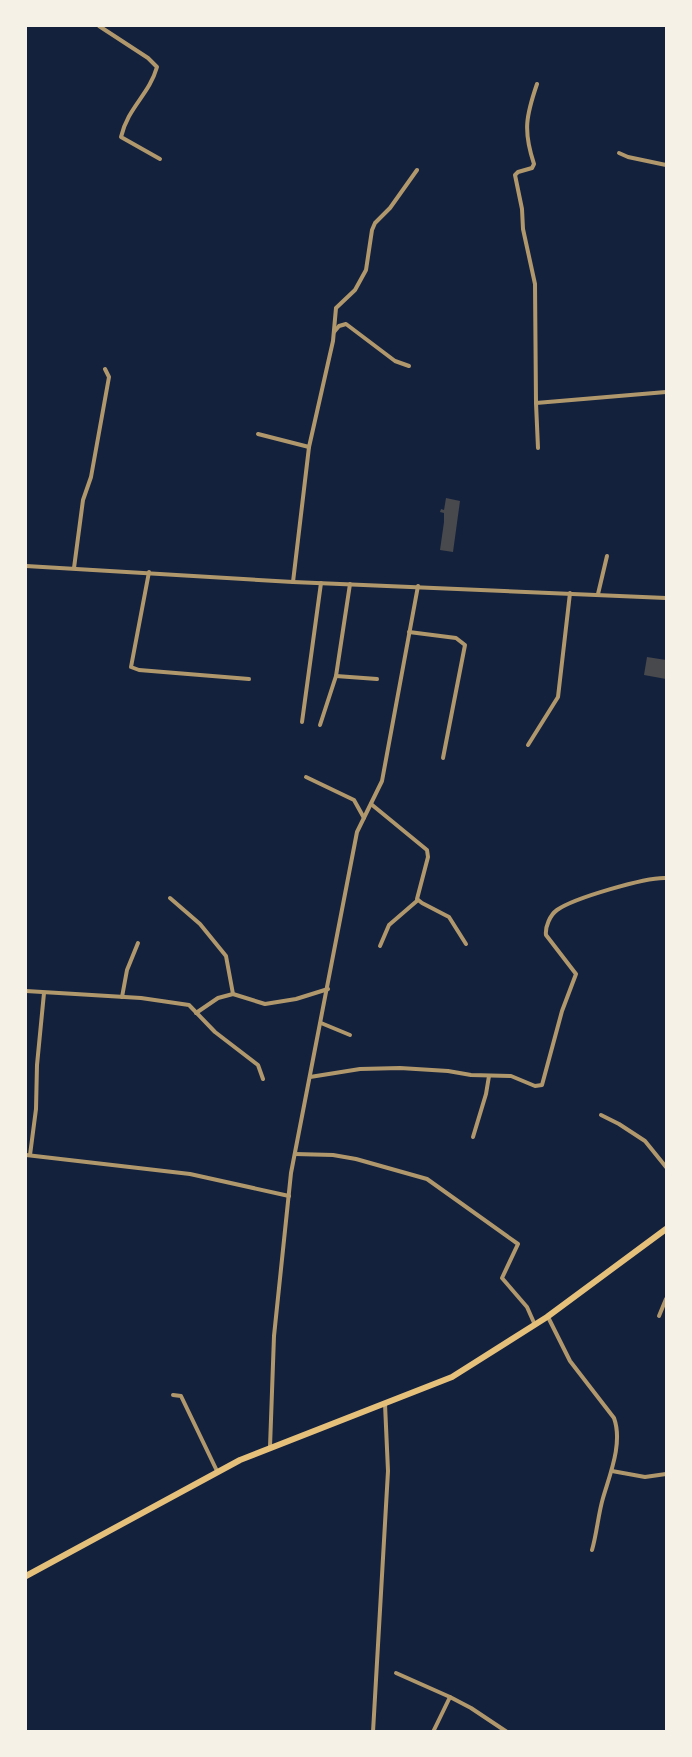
<svg xmlns="http://www.w3.org/2000/svg" width="692" height="1757" viewBox="0 0 692 1757" font-family="'Asap Condensed',sans-serif">
	<rect width="100%" height="100%" fill="#14213d"/>
	<!-- building -->
	<g fill="#48494c">
		<path d="M446,498L460,501L453,552L440,550L444,522V513L440,512L441,509L444,510Z"/>
		<path d="M647,657L666,660V679L644,675Z"/>
	</g>
	<g fill="none" stroke-linecap="round" stroke-linejoin="round">
		<!-- minor -->
		<g stroke="#b1986c" stroke-width="4">
			<path d="M99,26L148,58L157,67C149,95 128,107 121,137L160,159"/>
			<path d="M537,84C526,116 523,131 534,164L532,168L518,172L515,175L522,209L523,229L535,284L536,403L666,392"/>
			<path d="M619,153L628,157L666,165"/>
			<path d="M334,332L339,326L346,324L395,361L409,366"/>
			<path d="M536,403L538,448"/>
			<path d="M258,434L309,447"/>
			<path d="M26,566L293,582L666,598"/>
			<path d="M74,568L83,500L91,477L109,377L105,369"/>
			<path d="M149,572L131,667L139,670L249,679"/>
			<path d="M293,582L309,447L333,341L336,308L355,290L366,270L372,230L375,223L390,208L417,170"/>
			<path d="M598,594L607,556"/>
			<path d="M409,632L456,638L465,645L443,758"/>
			<path d="M336,676L377,679"/>
			<path d="M302,722L321,583"/>
			<path d="M320,725L336,676L350,584"/>
			<path d="M528,745L558,697L570,593"/>
			<path d="M306,777L354,800L364,818"/>
			<path d="M371,804L427,850L428,857L417,899L422,903L449,917L466,944"/>
			<path d="M170,898L200,924L226,956L233,994L265,1004L296,999L328,989"/>
			<path d="M380,946L389,925L418,900"/>
			<path d="M26,991L141,998L189,1005L215,1032L258,1065L263,1079"/>
			<path d="M122,997L127,970L138,943"/>
			<path d="M196,1013L218,998L233,994"/>
			<path d="M321,1023L350,1035"/>
			<path d="M310,1077L360,1069L400,1068L448,1071L471,1075L511,1076L535,1086L542,1085L562,1011L576,974L546,935C545,927 550,915 557,910C574,898 646,877 666,878"/>
			<path d="M601,1115L619,1124L645,1141L666,1167"/>
			<path d="M473,1137L486,1094L489,1076"/>
			<path d="M295,1154L333,1155L356,1159L427,1179L518,1244L502,1278L527,1307L535,1325"/>
			<path d="M26,1155L190,1174L289,1196"/>
			<path d="M30,1155L36,1109L37,1065L44,993"/>
			<path d="M659,1316L666,1299"/>
			<path d="M548,1317L570,1361L614,1418C623,1443 610,1474 603,1498C598,1515 597,1533 592,1550"/>
			<path d="M173,1395L181,1396L217,1471"/>
			<path d="M270,1447L274,1336L291,1173L357,832L382,781L418,586"/>
			<path d="M612,1471L645,1477L666,1474"/>
			<path d="M396,1673L450,1697L433,1732"/>
			<path d="M450,1697L471,1708L507,1732"/>
			<path d="M373,1732L388,1471L385,1404"/>
		</g>
		<!-- trunk -->
		<path stroke="#e5c07b" stroke-width="6" d="M26,1576L240,1460L452,1377L547,1317L666,1229"/>
	</g>
	<!-- border -->
	<rect width="692" height="1757" fill="none" stroke="#f6f1e7" stroke-width="54"/>
</svg>
